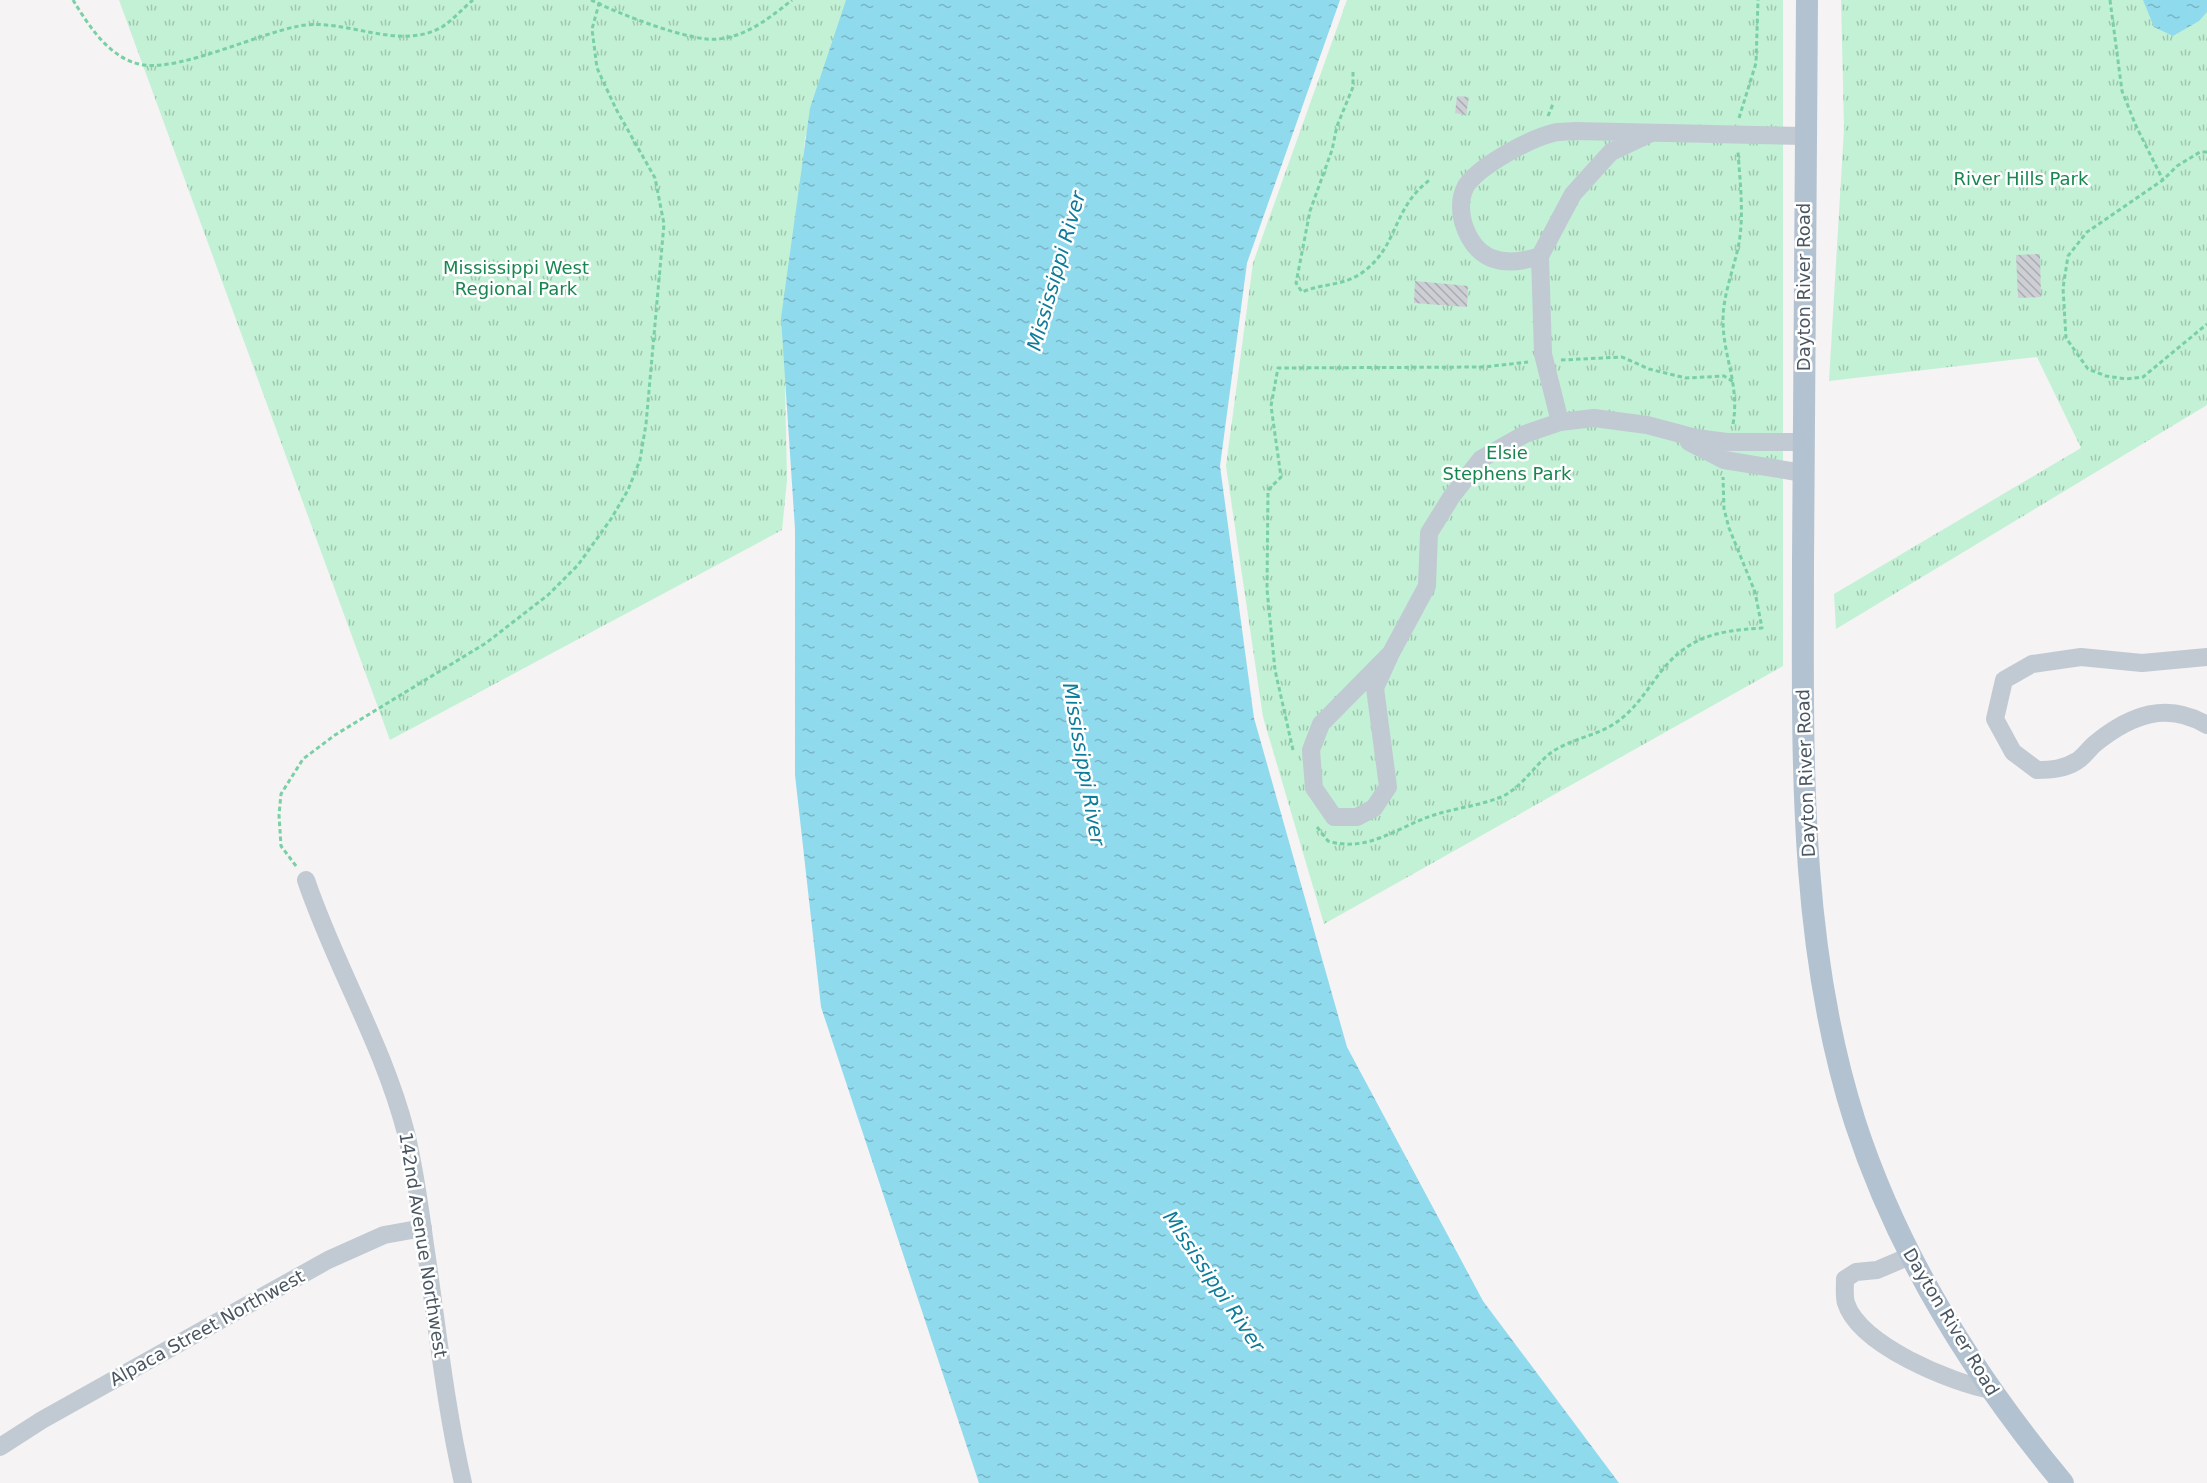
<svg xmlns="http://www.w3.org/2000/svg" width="2207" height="1483" viewBox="0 0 2207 1483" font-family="'DejaVu Sans',sans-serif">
	<defs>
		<pattern id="park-tufts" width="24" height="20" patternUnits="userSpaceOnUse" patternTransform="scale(1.5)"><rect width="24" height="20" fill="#c3f1d5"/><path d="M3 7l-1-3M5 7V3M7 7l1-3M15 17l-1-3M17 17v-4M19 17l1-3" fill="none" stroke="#a0c6b0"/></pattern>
		<pattern id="water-ripples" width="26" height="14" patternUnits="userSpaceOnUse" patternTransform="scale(1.5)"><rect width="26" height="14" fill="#90daee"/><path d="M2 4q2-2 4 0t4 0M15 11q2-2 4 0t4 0" fill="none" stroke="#78b4c4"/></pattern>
		<pattern id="building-back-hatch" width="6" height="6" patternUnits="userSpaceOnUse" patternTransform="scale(1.5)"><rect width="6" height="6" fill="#cdcfd5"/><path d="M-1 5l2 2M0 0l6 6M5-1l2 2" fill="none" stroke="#a8abb0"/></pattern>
	</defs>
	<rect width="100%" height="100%" fill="#f5f3f3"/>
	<!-- park -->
	<g fill="url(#park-tufts)">
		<path d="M119,0H848L805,138L785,387L787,480L782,530L390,740Z"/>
		<path d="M1347,0H1783V666L1324,924L1263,717L1226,466L1253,263Z"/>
		<path d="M1841,0H2207V405L1836,629L1834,594L2081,448L2037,357L1829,381L1844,129Z"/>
	</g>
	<!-- water -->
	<g fill="url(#water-ripples)">
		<path d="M846,0H1340L1247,263L1220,466L1254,718L1347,1047L1483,1301L1619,1483H979L821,1007L795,775V529L781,318L810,108Z"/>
		<path d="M2143,0H2207V12L2199,21L2173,36L2154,27Z"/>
	</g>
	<!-- building -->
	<g fill="url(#building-back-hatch)">
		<path d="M1457,96L1469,97L1466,115L1455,113Z"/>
		<path d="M2040,254L2041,297L2018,298L2016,255Z"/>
		<path d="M1415,281L1468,286L1467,307L1414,303Z"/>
	</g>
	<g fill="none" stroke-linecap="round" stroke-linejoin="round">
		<!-- path -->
		<g stroke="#7ad0a6" stroke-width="3" stroke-dasharray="4.5 3" stroke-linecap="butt">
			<path d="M73,0C89,26 110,60 144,65C183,70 257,34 299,26C345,17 398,52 442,27C453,20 463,8 473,0"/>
			<path d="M591,0C617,13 692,43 719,39C747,36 771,17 792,0"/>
			<path d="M2110,0L2122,91L2136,126L2163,180"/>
			<path d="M1353,72V87L1337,126L1332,150L1310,211L1296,283L1302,292C1323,283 1345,286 1363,272C1399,246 1392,207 1431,179"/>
			<path d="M1548,116L1553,104"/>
			<path d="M1739,118L1756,63L1758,0"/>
			<path d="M2207,152H2200L2177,166L2163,180L2087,232L2068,256L2063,288L2066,338L2088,369L2106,376L2126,379L2143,377L2207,324"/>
			<path d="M1561,360L1622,357L1649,369L1686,378L1724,376L1735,383"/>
			<path d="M1733,424C1740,385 1723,357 1723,320C1723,294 1734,269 1739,243C1744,214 1740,181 1738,152"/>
			<path d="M1293,750L1275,670L1267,589L1268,490L1281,477L1271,406L1278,368L1484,367L1528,362"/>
			<path d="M1317,827L1328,841C1367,853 1396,828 1431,816C1454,808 1479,806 1501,797C1522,788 1534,765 1552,752C1571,739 1595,736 1614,724C1632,712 1642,697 1654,681C1684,638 1712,631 1762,628L1755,592L1729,528L1724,509L1723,477"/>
			<path d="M296,866L281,846L279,815L281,794L303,759L335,735L486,643L548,595L578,565L611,519L628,490L640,460L646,424L664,224L655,178L616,109L597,68L592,29L600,0"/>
		</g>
		<!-- minor -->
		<g stroke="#c1cad2" stroke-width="18">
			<path d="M1651,133L1611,152L1573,194L1540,256C1504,268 1475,262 1463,222C1460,210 1460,197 1466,186C1479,166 1529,139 1553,133C1560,131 1568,132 1576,131L1805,136"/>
			<path d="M1540,256L1543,354L1560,422L1594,418L1647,425L1696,438L1727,442H1803"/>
			<path d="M1689,442L1724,460L1803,473"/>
			<path d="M1391,653L1375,688L1388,787L1374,808L1357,817H1334L1314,788L1311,750L1321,724L1391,653L1427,586L1429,533L1452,496L1481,459L1525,434L1560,422"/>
			<path d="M2207,657L2142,663L2081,657L2032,664L2004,680L1995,719L2013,752L2037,770C2051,770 2064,769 2077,761C2084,757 2090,747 2097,742C2131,715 2167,701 2207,725"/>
			<path d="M306,880C335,966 383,1044 406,1133C415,1170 420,1208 425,1245C437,1324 445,1405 463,1483"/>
			<path d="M1910,1256L1877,1270L1856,1272L1845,1279C1845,1287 1844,1296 1846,1303C1859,1345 1952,1383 1991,1390"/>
			<path d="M0,1447L42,1420L328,1260L384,1235L423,1228"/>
		</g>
		<!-- major -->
		<path stroke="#b3c2d1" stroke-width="22" d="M1807,0C1805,186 1803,373 1803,560C1803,747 1797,941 1855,1122C1899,1257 1973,1375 2063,1483"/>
	</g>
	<g text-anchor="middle" stroke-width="5" stroke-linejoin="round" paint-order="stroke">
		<!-- park labels -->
		<g font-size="18" fill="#17864f" stroke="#fff">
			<text x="2021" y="185">River Hills Park</text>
			<text x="516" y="274">Mississippi West<tspan x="516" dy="21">Regional Park</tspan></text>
			<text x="1507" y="459">Elsie<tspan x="1507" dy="21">Stephens Park</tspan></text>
		</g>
		<!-- street labels -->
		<g font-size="18" fill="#4a5661" stroke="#fff">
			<text transform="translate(1804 287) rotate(-90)" y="6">Dayton River Road</text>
			<text transform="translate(1806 773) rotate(-92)" y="6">Dayton River Road</text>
			<text transform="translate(423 1245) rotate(81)" y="6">142nd Avenue Northwest</text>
			<text transform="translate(1951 1322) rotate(59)" y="6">Dayton River Road</text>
			<text transform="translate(207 1328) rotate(-29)" y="6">Alpaca Street Northwest</text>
		</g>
		<!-- water labels -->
		<g font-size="20" font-style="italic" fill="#0c7c9b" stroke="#fff">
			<text transform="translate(1056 271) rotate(-74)" y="7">Mississippi River</text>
			<text transform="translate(1084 764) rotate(80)" y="7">Mississippi River</text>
			<text transform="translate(1214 1281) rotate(56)" y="7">Mississippi River</text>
		</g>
	</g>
</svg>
